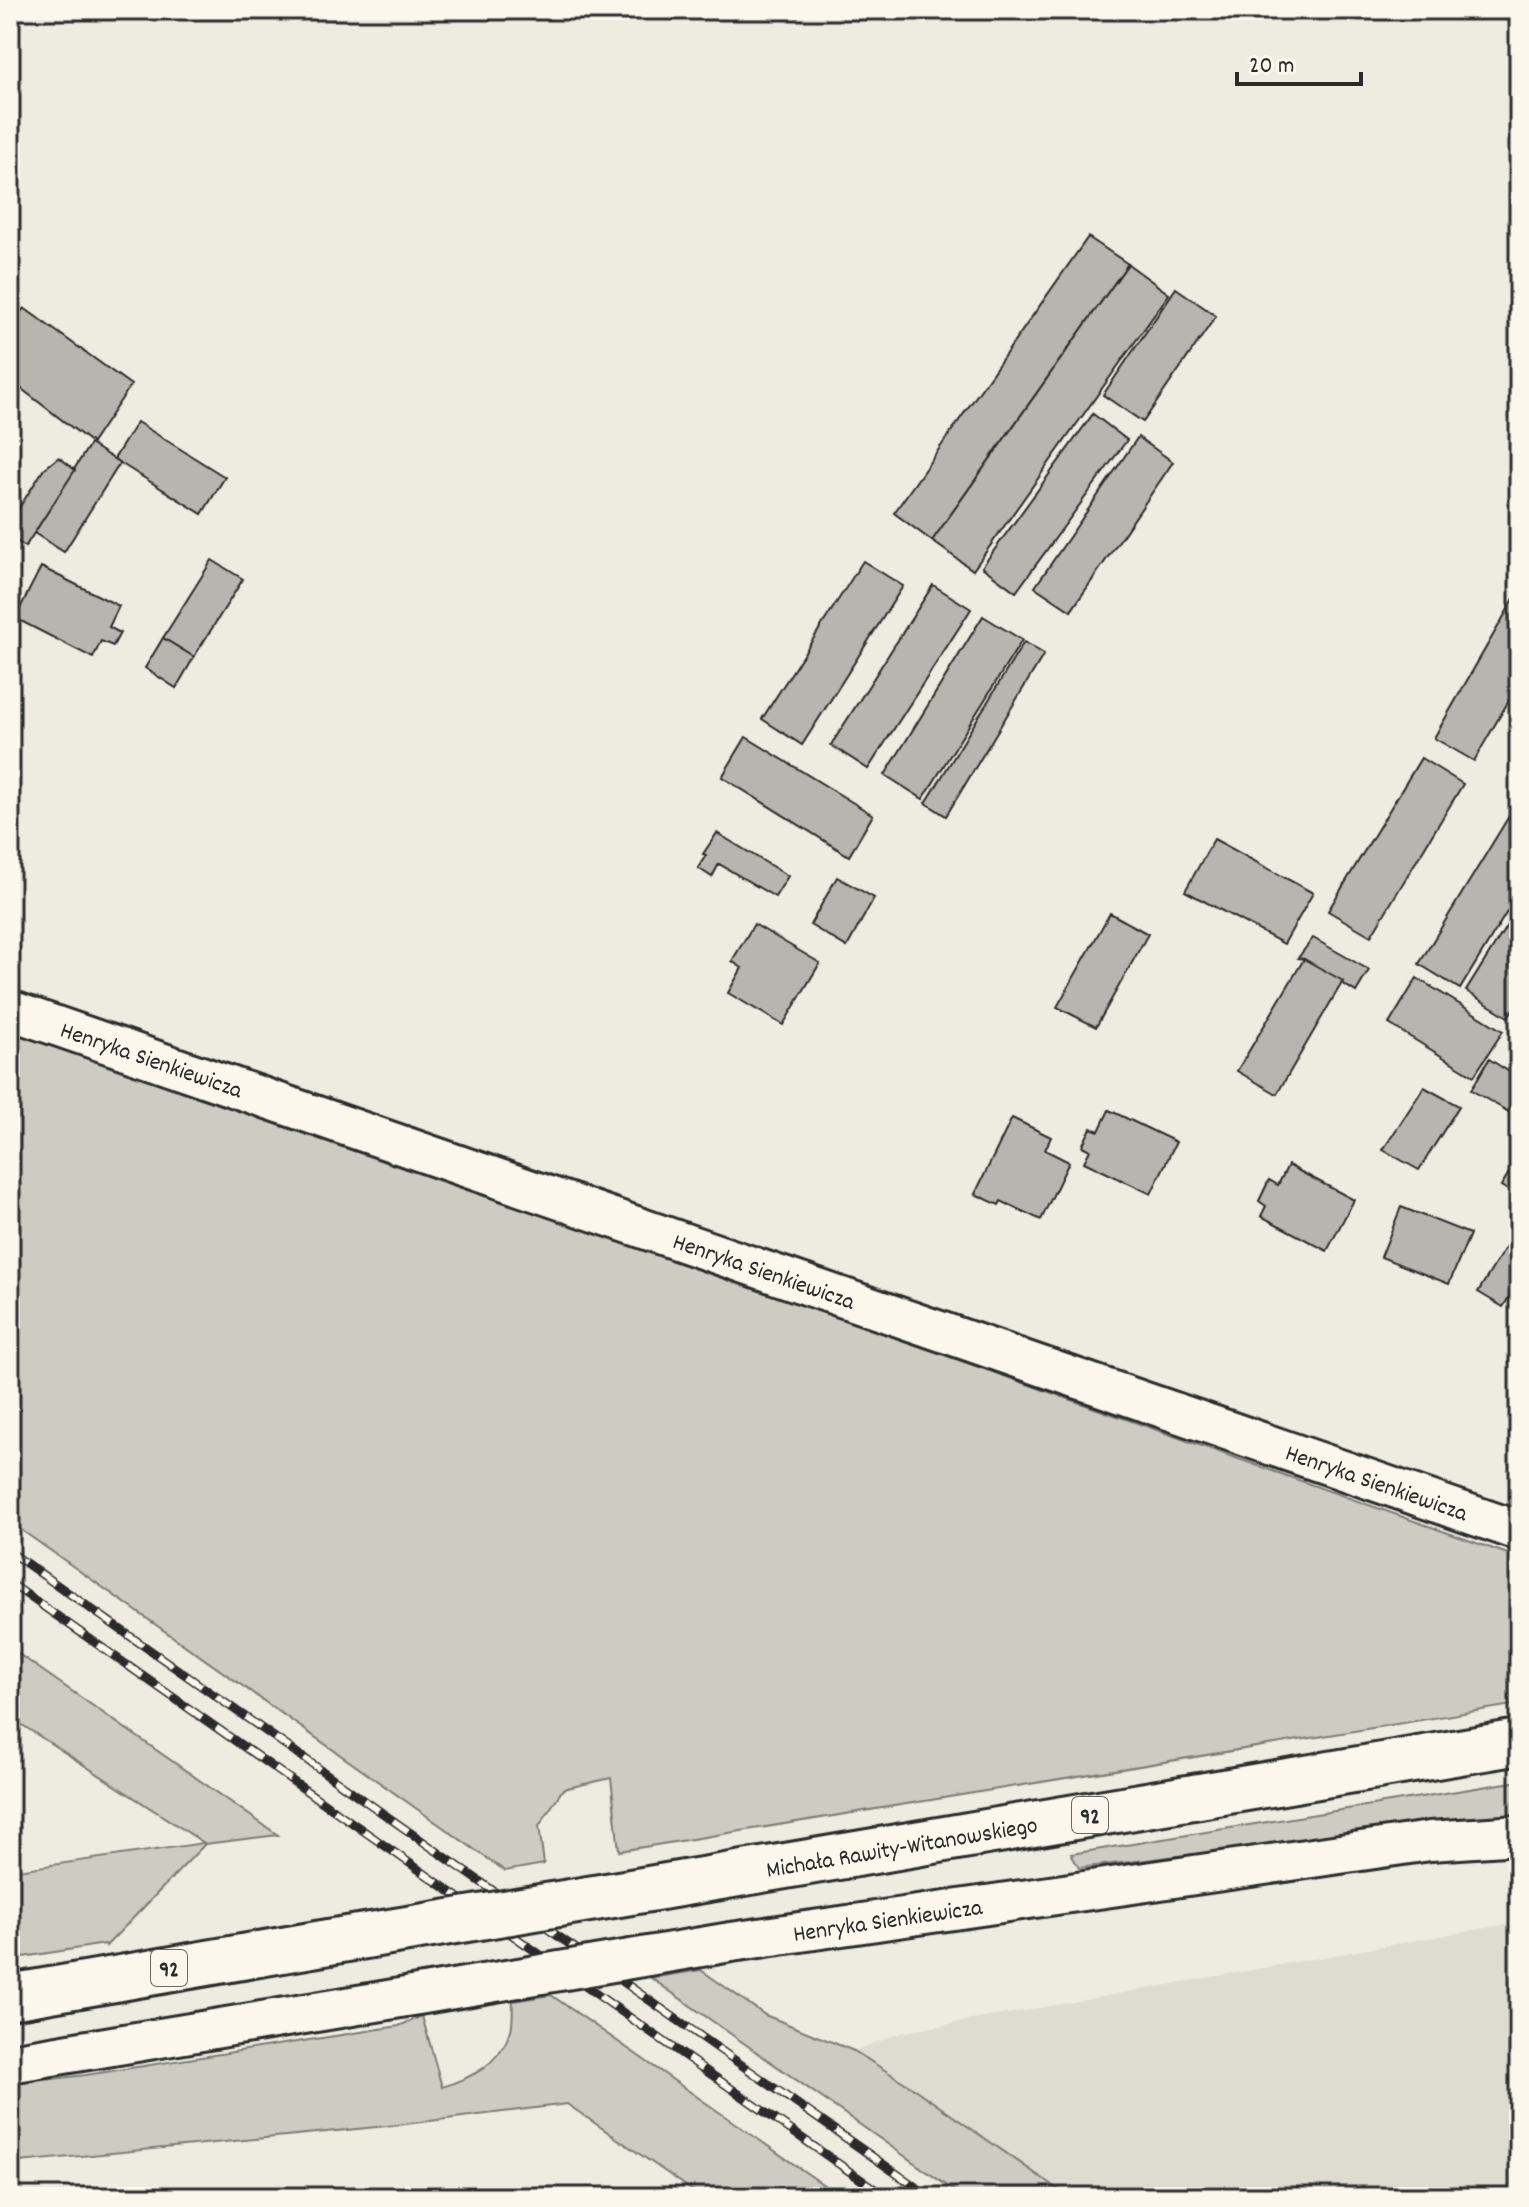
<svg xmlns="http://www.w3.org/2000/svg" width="1529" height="2207" viewBox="0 0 1529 2207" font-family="Dekko,sans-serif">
	<rect width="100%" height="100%" fill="#eeebe0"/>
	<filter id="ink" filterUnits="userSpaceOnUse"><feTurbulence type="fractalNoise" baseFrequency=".0125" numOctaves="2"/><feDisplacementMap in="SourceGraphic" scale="16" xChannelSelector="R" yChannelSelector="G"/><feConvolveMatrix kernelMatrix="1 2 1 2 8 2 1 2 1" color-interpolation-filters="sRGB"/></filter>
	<g filter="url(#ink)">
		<!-- built -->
		<path fill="#dedbd1" d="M1519,1922V2197H1069L910,2086L854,2051L900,2033Z"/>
		<!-- green -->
		<g fill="#cecbc2" stroke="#7c7b76" stroke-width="2">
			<path d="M10,1025L1519,1558V1704L619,1851L611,1778L563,1789L539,1826L544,1864L505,1871L10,1522Z"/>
			<path d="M10,1648L278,1835L205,1844L106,1946L105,1944L10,1959V1871L204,1843L10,1717Z"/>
			<path d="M1519,1781V1818L1475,1820L1079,1868L1071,1854Z"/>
			<path d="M701,1970L765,2015L854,2051L910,2086L1069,2197H963L651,1978Z"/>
			<path d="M551,1995L841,2197H702L567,2104L397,2125L10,2163V2077L19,2075L53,2079L86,2075L399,2026L422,2016L442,2087C473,2077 497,2066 510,2033C514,2024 512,2011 513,2001Z"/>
		</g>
		<!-- building -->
		<g fill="#b8b5ae" stroke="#2b2b2b" stroke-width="2">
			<path d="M1088,237L1128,264L932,541L894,513Z"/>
			<path d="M1128,264L1169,294L973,570L932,541Z"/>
			<path d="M1176,288L1216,316L1143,422L1103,395Z"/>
			<path d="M24,308L131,385L92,443L10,380V325Z"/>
			<path d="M1093,414L1127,440L1016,592L982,567Z"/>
			<path d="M137,422L225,477L202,514L114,459Z"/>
			<path d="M1138,437L1173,462L1071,611L1035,587Z"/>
			<path d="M90,444L120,463L64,552L34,533Z"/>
			<path d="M59,457L75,470L25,547L10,536V522L44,469Z"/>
			<path d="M212,560L243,579L194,657L163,638Z"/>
			<path d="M863,561L903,586L802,745L762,719Z"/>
			<path d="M41,567L119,606L109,627L120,633L113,646L101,641L93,658L15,618Z"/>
			<path d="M933,585L971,609L868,769L831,745Z"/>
			<path d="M1519,590V683L1474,761L1434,738Z"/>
			<path d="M983,616L1022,640L923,799L885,775Z"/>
			<path d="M163,638L194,657L176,688L145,668Z"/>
			<path d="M1024,642L1044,654L946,816L926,803Z"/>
			<path d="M746,737L873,815L849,856L722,777Z"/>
			<path d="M1421,758L1463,784L1371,936L1328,911Z"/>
			<path d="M1517,803L1519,804V892L1460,989L1419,964Z"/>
			<path d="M717,833L788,876L775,897L719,864L712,877L698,868L706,855L703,854Z"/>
			<path d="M1214,839L1313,893L1284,944L1185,891Z"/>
			<path d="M837,877L874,898L847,947L810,925Z"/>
			<path d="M1519,906V1000L1508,1017L1466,991Z"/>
			<path d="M1110,913L1148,934L1096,1027L1057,1007Z"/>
			<path d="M754,924L820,963L783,1025L728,993L742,968L732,961Z"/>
			<path d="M1313,938L1369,970L1356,992L1304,959L1298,958Z"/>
			<path d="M1304,959L1343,981L1277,1094L1237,1071Z"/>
			<path d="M1417,978L1503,1031L1474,1076L1389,1024Z"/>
			<path d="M1489,1059L1519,1078V1118L1471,1090Z"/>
			<path d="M1424,1087L1459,1106L1419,1170L1383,1150Z"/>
			<path d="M1109,1110L1176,1142L1151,1194L1084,1162L1090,1150L1082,1146L1091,1128L1099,1131Z"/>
			<path d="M1012,1118L1051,1137L1045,1150L1069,1162L1041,1220L1001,1201L999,1205L975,1194Z"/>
			<path d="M1519,1156V1197L1501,1186Z"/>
			<path d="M1288,1165L1354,1200L1327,1251L1261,1216L1266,1206L1259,1201L1269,1180L1278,1185Z"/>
			<path d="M1401,1207L1470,1234L1449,1284L1381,1257Z"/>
			<path d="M1514,1233L1519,1236V1281L1503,1307L1478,1292Z"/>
		</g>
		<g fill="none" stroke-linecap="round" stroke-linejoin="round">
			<defs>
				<g id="street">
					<path id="s1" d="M10,1010L1519,1531"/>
					<path id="s2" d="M731,1942L1430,1841L1519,1835"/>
					<path d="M10,2063L412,1996"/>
				</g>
				<g id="primary">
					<path id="s3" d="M661,1887L1519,1742"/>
					<path d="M10,1997L329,1942"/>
				</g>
			</defs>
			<!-- street casing -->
			<use href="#street" stroke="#2b2b2b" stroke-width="44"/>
			<!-- primary casing -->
			<use href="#primary" stroke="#2b2b2b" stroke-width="50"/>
			<!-- street -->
			<use href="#street" stroke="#fbf7ec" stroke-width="38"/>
			<!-- primary -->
			<use href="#primary" stroke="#fbf7ec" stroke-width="44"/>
			<defs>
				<g id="rail">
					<path d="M10,1552L930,2197"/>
					<path d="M10,1583L886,2197"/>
				</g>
			</defs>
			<!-- rail casing -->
			<use href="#rail" stroke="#2b2b2b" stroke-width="9"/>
			<!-- rail -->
			<use href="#rail" stroke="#fbf7ec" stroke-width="6" stroke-dasharray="18" stroke-linecap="butt"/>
			<defs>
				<path id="street-bridge" d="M412,1996L731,1942"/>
				<path id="primary-bridge" d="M329,1942L661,1887"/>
			</defs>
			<!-- street-bridge casing -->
			<use href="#street-bridge" stroke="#2b2b2b" stroke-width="44" stroke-linecap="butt"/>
			<!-- primary-bridge casing -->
			<use href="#primary-bridge" stroke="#2b2b2b" stroke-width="50" stroke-linecap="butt"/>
			<!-- street-bridge -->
			<use href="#street-bridge" stroke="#fbf7ec" stroke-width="38"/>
			<!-- primary-bridge -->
			<use href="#primary-bridge" stroke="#fbf7ec" stroke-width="44"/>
		</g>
	</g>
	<g text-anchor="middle" stroke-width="6" stroke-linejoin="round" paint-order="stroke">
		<!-- shield labels -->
		<g fill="#fbf7ec" stroke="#696865" stroke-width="2">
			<rect x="1072" y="1797" width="36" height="36" rx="6"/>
			<rect x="151" y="1950" width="36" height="36" rx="6"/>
		</g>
		<g font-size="22" font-weight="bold" fill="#2b2b2b">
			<text x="1090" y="1823">92</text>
			<text x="169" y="1976">92</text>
		</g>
		<!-- street labels -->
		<g font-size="24" fill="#2b2b2b" stroke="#fbf7ec">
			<text dy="8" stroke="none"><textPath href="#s1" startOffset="150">Henryka Sienkiewicza</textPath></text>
			<text dy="8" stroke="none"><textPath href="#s1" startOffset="798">Henryka Sienkiewicza</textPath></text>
			<text dy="8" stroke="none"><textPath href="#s1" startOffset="1446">Henryka Sienkiewicza</textPath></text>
			<text dy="8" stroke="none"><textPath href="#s3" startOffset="244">Michała Rawity-Witanowskiego</textPath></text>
			<text dy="8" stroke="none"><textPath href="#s2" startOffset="158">Henryka Sienkiewicza</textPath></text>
		</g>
	</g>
	<!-- margin -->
	<rect width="1529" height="2207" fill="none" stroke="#fbf7ec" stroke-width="40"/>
	<rect x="20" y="20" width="1489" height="2167" fill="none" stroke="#2b2b2b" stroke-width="3" filter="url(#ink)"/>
	<!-- scale -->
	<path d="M1237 72v12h124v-12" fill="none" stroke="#2b2b2b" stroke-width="4"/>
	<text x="1249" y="72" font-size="24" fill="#2b2b2b" stroke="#fbf7ec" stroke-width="6" paint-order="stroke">20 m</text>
</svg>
